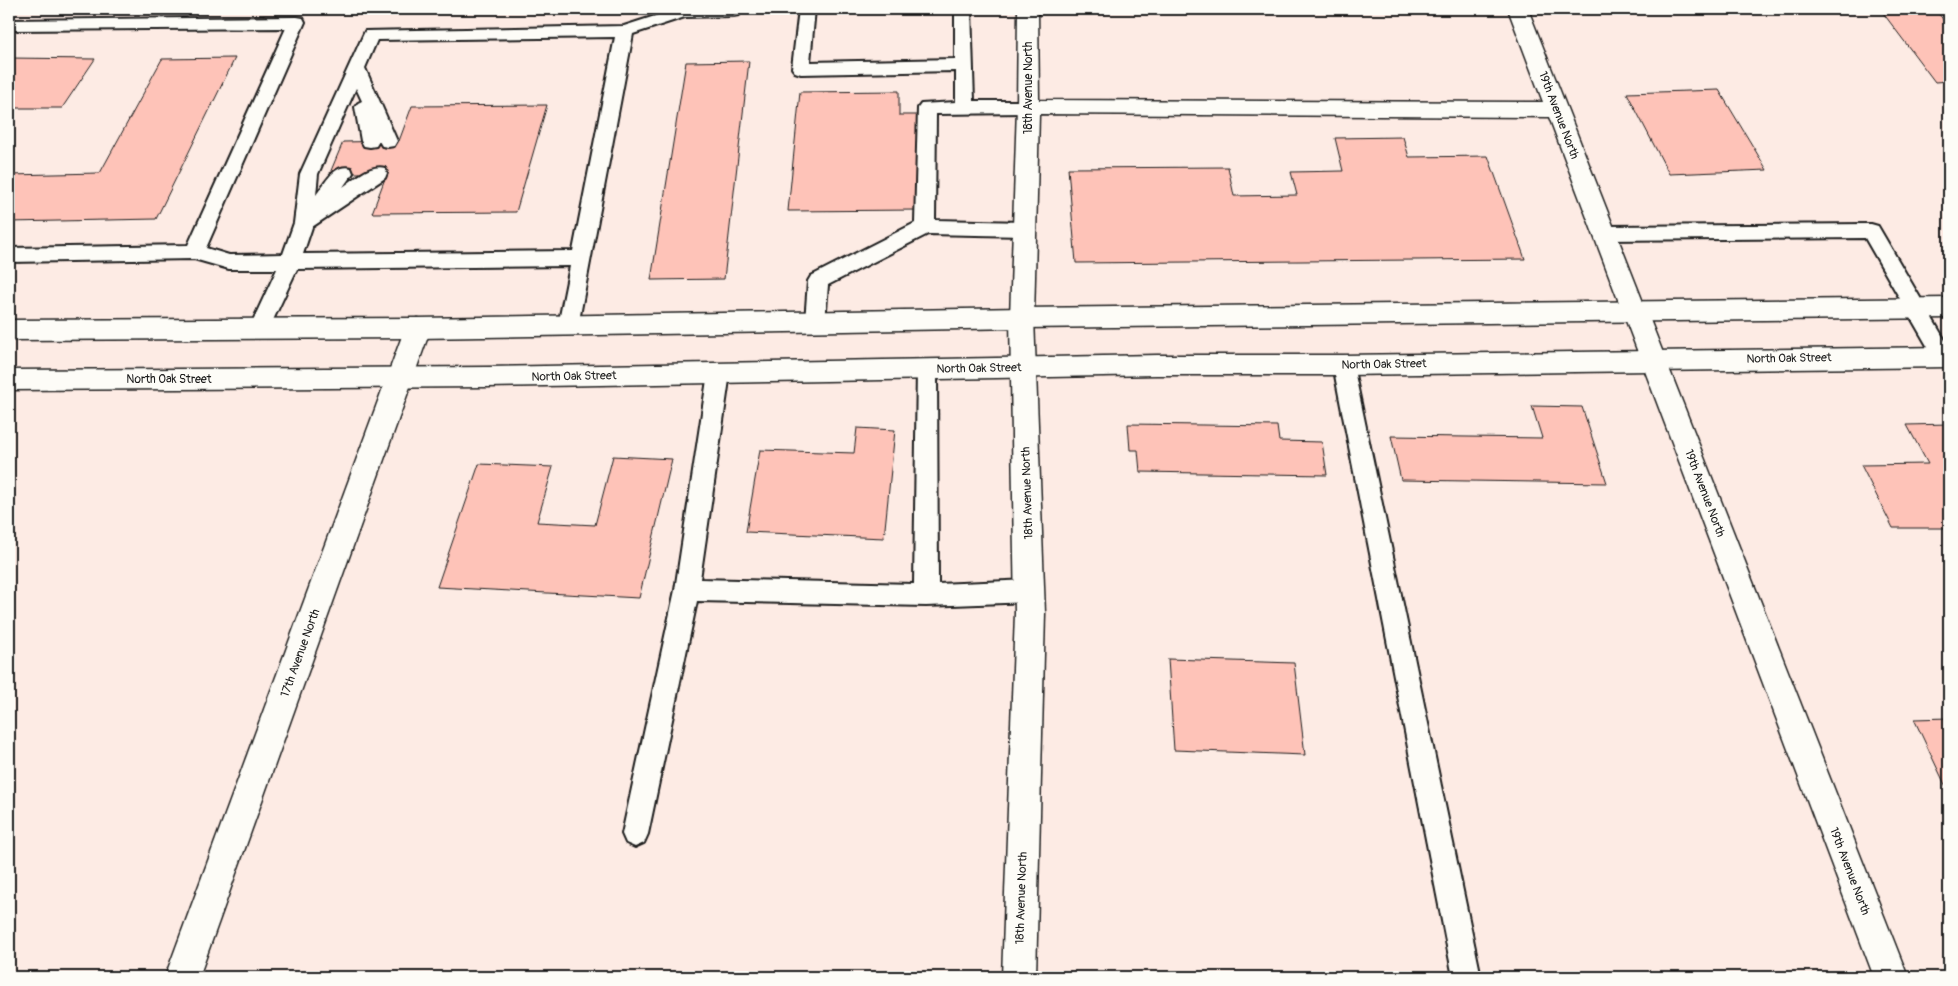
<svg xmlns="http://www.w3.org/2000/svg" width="1958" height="986" viewBox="0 0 1958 986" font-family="Pangolin,sans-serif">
	<rect width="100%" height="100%" fill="#fdebe4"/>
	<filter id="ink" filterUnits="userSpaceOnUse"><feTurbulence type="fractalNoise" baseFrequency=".02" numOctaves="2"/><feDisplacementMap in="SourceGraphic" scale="10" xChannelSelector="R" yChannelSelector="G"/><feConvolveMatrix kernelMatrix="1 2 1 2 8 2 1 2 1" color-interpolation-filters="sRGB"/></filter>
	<g filter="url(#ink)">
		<!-- building -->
		<g fill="#fec3b8" stroke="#1c1c1c">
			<path d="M1880,9H1935L1949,27V81L1935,82Z"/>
			<path d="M9,58L95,59L62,108H9Z"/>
			<path d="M235,58L156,219L9,222V175L100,173L162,59Z"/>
			<path d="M749,61L724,279L651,280L686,62Z"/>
			<path d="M1719,90L1767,170L1669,174L1627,93Z"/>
			<path d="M899,91V115H918L917,210L788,211L800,92Z"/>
			<path d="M547,105L516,212L372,213L387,173H330L343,142L399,141L412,106Z"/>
			<path d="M1403,137L1409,157L1488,156L1525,259L1076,263L1068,168L1228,167L1234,196L1297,195L1291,172L1343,171L1335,138Z"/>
			<path d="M1532,406L1582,407L1607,483L1401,480L1391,436L1542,438Z"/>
			<path d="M1128,424L1277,426L1279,441L1322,442L1327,475L1140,472L1138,450H1130Z"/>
			<path d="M1949,424V528H1893L1861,465L1928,464L1907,425Z"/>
			<path d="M857,428L895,430L884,538L746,532L760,450L854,453Z"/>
			<path d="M613,456L672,459L639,598L437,587L479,464L553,467L537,522L595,525Z"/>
			<path d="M1168,659L1294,663L1305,755L1174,750Z"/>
			<path d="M1949,718V793L1914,719Z"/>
		</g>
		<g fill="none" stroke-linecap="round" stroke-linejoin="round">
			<defs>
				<g id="lane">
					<path d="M677,9H742L739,15L733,16L685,17L633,34L578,326L575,332L568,334L561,332L558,326L570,266L297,269L266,335L259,337L252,335L249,329L277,269H229L194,259L9,262V248L188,245L286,28L9,30V20L297,17L303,18L305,22L206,248L229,255L283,254L294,223L300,174L365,31L624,26ZM615,37L573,251L303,254L312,227L385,178L387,173L385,168C370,164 355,179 343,187L353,173L351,168C334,163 325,184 316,195L318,174L356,88L362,101L358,103L355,107L361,141L364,146L370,147L376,146L379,141L382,146L388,147L394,146L397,141L365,68L377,40Z"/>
					<path d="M799,9H815L810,62L955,59V9H971L974,101H1028L1034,103L1037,107L1034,111L1028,113L936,114L935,220L1025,222L1032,224L1035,229L1032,234L1025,236L928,234L828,285L825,322L822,328L815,330L808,328L805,322L808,281L811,276L915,223L918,108L921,104L956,102V71L801,74L795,72L792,68Z"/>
					<path d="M1871,224L1878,226L1949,347V364L1944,365L1937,363L1865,238L1604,240L1597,238L1594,233L1597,228L1604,226Z"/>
					<path d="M1343,357L1350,359L1353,365L1481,977H1453L1333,365L1336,359Z"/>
					<path d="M927,361L934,363L937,369L938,584L1029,580L1037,583L1041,591L1037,599L1029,602L926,606L697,601L648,834L644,843L635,847L626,843L622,834L675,590L708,373L712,367L719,364L726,367L730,373L700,579L914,584L917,369L920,363Z"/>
				</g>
				<g id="street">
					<path d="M1018,9H1038L1039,100L1543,102L1508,9H1528L1908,977H1874L1549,117L1039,114L1034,318L1045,613L1036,977H1002L1015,613L1010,318L1017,107Z"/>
					<path d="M418,318L427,321L431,328L199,977H165L405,328L409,321Z"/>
				</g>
				<g id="secondary">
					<path d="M1949,298V318L1022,328L418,338L9,340V320L418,318L1022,308Z"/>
					<path d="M1949,347V367L1343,375H1157L488,387L9,390V370L488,367L1157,355H1343Z"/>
				</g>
			</defs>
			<!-- lane casing -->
			<use href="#lane" stroke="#1c1c1c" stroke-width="4"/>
			<!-- street casing -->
			<use href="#street" stroke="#1c1c1c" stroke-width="3"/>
			<!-- secondary casing -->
			<use href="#secondary" stroke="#1c1c1c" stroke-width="3"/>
			<!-- lane -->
			<use href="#lane" fill="#fdfcf7" fill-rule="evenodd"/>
			<!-- street -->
			<use href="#street" fill="#fdfcf7" fill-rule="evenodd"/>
			<!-- secondary -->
			<use href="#secondary" fill="#fdfcf7" fill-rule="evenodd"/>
		</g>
	</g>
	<g text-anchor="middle" stroke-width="4" stroke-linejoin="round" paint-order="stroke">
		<!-- street labels -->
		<g font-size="12" fill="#1c1c1c" stroke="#fdfcf7">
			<text transform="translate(1028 88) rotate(-90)" y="4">18th Avenue North</text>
			<text transform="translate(1559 115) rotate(69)" y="4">19th Avenue North</text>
			<text transform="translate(1789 358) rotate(-1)" y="4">North Oak Street</text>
			<text transform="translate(1384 364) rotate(-1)" y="4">North Oak Street</text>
			<text transform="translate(979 368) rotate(-1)" y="4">North Oak Street</text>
			<text transform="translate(574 376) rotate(-1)" y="4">North Oak Street</text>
			<text x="169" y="383">North Oak Street</text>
			<text transform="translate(1027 493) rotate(-92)" y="4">18th Avenue North</text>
			<text transform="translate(1705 493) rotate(69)" y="4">19th Avenue North</text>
			<text transform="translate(300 653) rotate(-70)" y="4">17th Avenue North</text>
			<text transform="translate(1850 871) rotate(69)" y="4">19th Avenue North</text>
			<text transform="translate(1021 898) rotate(-88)" y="4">18th Avenue North</text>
		</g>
	</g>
	<!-- margin -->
	<rect width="1958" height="986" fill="none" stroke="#fdfcf7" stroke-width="30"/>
	<rect x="15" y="15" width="1928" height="956" fill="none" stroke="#1c1c1c" stroke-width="2" filter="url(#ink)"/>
</svg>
